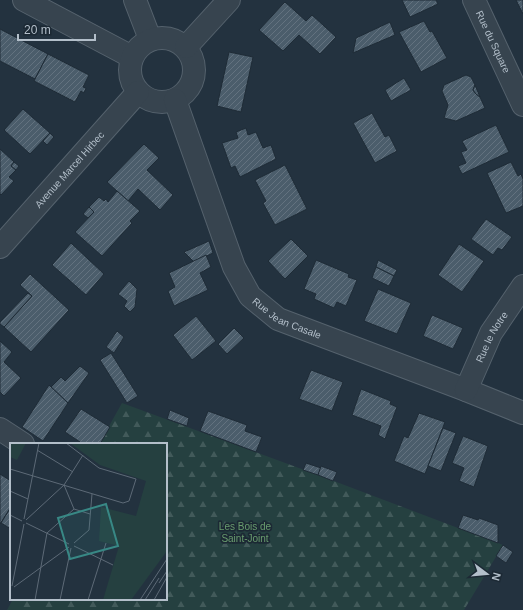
<svg xmlns="http://www.w3.org/2000/svg" width="523" height="610" viewBox="0 0 523 610" font-family="Arial,sans-serif">
	<defs>
		<pattern id="forest-firs" width="22" height="20" patternUnits="userSpaceOnUse"><rect width="22" height="20" fill="#254040"/><path d="M5 1l3.5 6h-7zM16 11l3.5 6h-7z" fill="#425a5a"/></pattern>
		<pattern id="building-hatch" width="6" height="6" patternUnits="userSpaceOnUse"><rect width="6" height="6" fill="#4b5d6b"/><path d="M-1 1l2-2M0 6l6-6M5 7l2-2" fill="none" stroke="#63727f"/></pattern>
	</defs>
	<rect width="100%" height="100%" fill="#23323f"/>
	<!-- forest -->
	<path fill="url(#forest-firs)" d="M122,403L318,475L503,545L464,610H7L13,599H166V444H99Z"/>
	<!-- building -->
	<g fill="url(#building-hatch)" stroke="#1e2b36">
		<path d="M402,0H436L438,4L410,17Z"/>
		<path d="M516,0H523V14Z"/>
		<path d="M285,2L306,21L312,15L336,37L320,54L299,35L283,51L259,30Z"/>
		<path d="M424,21L430,32L432,31L447,58L421,72L399,32Z"/>
		<path d="M390,22L395,35L353,53L356,38Z"/>
		<path d="M0,29L48,54L35,79L0,61Z"/>
		<path d="M229,52L253,57L241,112L217,106Z"/>
		<path d="M48,54L89,75L83,87L86,88L84,93L81,91L75,102L34,81Z"/>
		<path d="M466,75L471,77L475,85L473,90L476,94L480,97L485,108L456,121L444,118L448,105L442,91L444,85Z"/>
		<path d="M404,78L411,90L391,101L385,90Z"/>
		<path d="M475,85L480,97L476,94L473,90Z"/>
		<path d="M23,109L50,133L30,154L4,130Z"/>
		<path d="M372,113L385,137L389,135L397,151L375,163L353,123Z"/>
		<path d="M496,125L509,152L462,174L458,166L466,163L461,152L467,150L462,141Z"/>
		<path d="M246,128L248,135L256,132L263,148L271,145L276,159L240,177L235,166L231,168L222,143L238,138L236,132Z"/>
		<path d="M50,133L54,137L47,145L43,141Z"/>
		<path d="M144,144L159,158L147,170L173,195L160,210L138,189L128,201L107,182Z"/>
		<path d="M0,149L14,162L11,166L16,170L9,177L14,181L1,195L0,194Z"/>
		<path d="M14,162L19,166L16,170L11,166Z"/>
		<path d="M511,162L518,176L521,174L523,179V206L506,213L487,173Z"/>
		<path d="M285,165L307,209L275,225L263,203L266,201L255,180Z"/>
		<path d="M117,191L140,211L130,221L132,223L102,256L75,232L94,212L89,207L99,197L104,201L106,199L108,202Z"/>
		<path d="M89,207L94,212L88,218L83,214Z"/>
		<path d="M486,219L512,237L502,250L498,248L493,255L471,239Z"/>
		<path d="M291,239L308,256L285,279L268,261Z"/>
		<path d="M209,241L213,253L194,262L184,252Z"/>
		<path d="M71,243L104,274L86,295L52,265Z"/>
		<path d="M459,244L484,261L462,292L438,275Z"/>
		<path d="M206,255L211,267L200,273L208,290L174,306L168,291L175,287L169,273Z"/>
		<path d="M316,260L349,274L348,277L357,280L346,306L337,302L334,308L314,299L316,294L304,289Z"/>
		<path d="M378,260L397,270L394,276L376,267Z"/>
		<path d="M376,267L394,276L389,286L372,278Z"/>
		<path d="M30,274L69,310L31,352L4,327L32,296L20,285Z"/>
		<path d="M129,281L137,289L135,307L130,312L124,306L127,301L118,294Z"/>
		<path d="M378,289L411,303L397,334L364,321Z"/>
		<path d="M28,293L32,296L4,327L0,324V322Z"/>
		<path d="M432,315L463,328L453,349L423,336Z"/>
		<path d="M196,316L216,341L192,360L173,335Z"/>
		<path d="M234,328L244,338L227,354L218,344Z"/>
		<path d="M117,331L124,337L114,353L106,347Z"/>
		<path d="M0,341L12,352L4,362L21,378L4,396L0,392Z"/>
		<path d="M111,353L138,396L127,403L100,360Z"/>
		<path d="M80,366L89,373L68,403L51,387L61,377L65,381Z"/>
		<path d="M311,370L343,382L332,411L299,399Z"/>
		<path d="M49,385L68,403L43,441L22,427Z"/>
		<path d="M361,389L391,401L390,404L397,407L385,439L378,435L381,426L352,415Z"/>
		<path d="M81,409L110,427L100,444H83L65,432Z"/>
		<path d="M170,410L189,418L187,426L167,419Z"/>
		<path d="M208,411L247,425L245,431L262,437L256,452L200,431Z"/>
		<path d="M419,413L445,422L425,474L394,461L404,436L408,438Z"/>
		<path d="M443,428L456,433L441,471L428,466Z"/>
		<path d="M463,436L488,446L474,487L459,481L464,468L452,463Z"/>
		<path d="M306,463L321,468L318,475L303,470Z"/>
		<path d="M321,466L337,472L333,481L318,475Z"/>
		<path d="M0,474L11,481V507L0,524Z"/>
		<path d="M11,507V529L1,523Z"/>
		<path d="M463,515L478,520L479,518L498,525V543L458,528Z"/>
		<path d="M503,545L513,552L506,563L496,556Z"/>
	</g>
	<g fill="none" stroke-linecap="round" stroke-linejoin="round">
		<defs>
			<g id="street">
				<path d="M24,0L132,57"/>
				<path d="M135,0L150,39"/>
				<path id="s1" d="M474,0L523,105"/>
				<circle cx="162" cy="70" r="32"/>
				<path d="M186,47L229,0"/>
				<path id="s2" d="M175,100L234,267L250,296L278,319L466,390L523,413"/>
				<path id="s3" d="M0,247L138,92"/>
				<path id="s4" d="M466,390L491,333L523,286"/>
				<path d="M0,429L23,444"/>
			</g>
		</defs>
		<!-- street casing -->
		<use href="#street" stroke="#55626d" stroke-width="24"/>
		<!-- street -->
		<use href="#street" stroke="#37444f" stroke-width="22"/>
	</g>
	<g text-anchor="middle" stroke-width="3.5" stroke-linejoin="round" paint-order="stroke">
		<!-- street labels -->
		<g font-size="10" fill="#b3bfca" stroke="#1c2934">
			<text dy="4" stroke="none"><textPath href="#s1" startOffset="46">Rue du Square</textPath></text>
			<text dy="4" stroke="none"><textPath href="#s3" startOffset="104">Avenue Marcel Hirbec</textPath></text>
			<text dy="4" stroke="none"><textPath href="#s2" startOffset="254">Rue Jean Casale</textPath></text>
			<text dy="4" stroke="none"><textPath href="#s4" startOffset="59">Rue le Notre</textPath></text>
		</g>
		<!-- park labels -->
		<g font-size="10" fill="#699c6e" stroke="#1c2934">
			<text x="245" y="530">Les Bois de<tspan x="245" dy="12">Saint-Joint</tspan></text>
		</g>
	</g>
	<!-- overview -->
	<g transform="translate(10 443)">
		<rect width="157" height="157" fill="#23323f"/>
		<path d="M0,0H16L7,17L0,14ZM60,0H157V108L121,157H93L109,103L89,98L91,64L126,73L136,38L90,22Z" fill="#254040"/>
		<path fill="none" stroke="#5d6a77" stroke-width="1" d="M27,7L63,29M0,26L113,60L119,58L126,36L89,25L56,0M54,42L64,66L80,71M0,48L18,56M0,72L12,78M14,76L29,0M16,77L54,42L73,12M16,80L59,101M64,100L79,87L82,51M64,103L103,122M149,140L157,128M2,143L14,81M4,144L59,104M25,157L37,90L64,66M50,157L61,105M78,157L96,100M130,157L157,116M135,157L149,135M144,157L157,134"/>
		<path fill="#388885" fill-opacity="0.15" stroke="#388885" stroke-width="2" d="M96,61L108,103L60,116L48,75Z"/>
		<rect width="157" height="157" fill="none" stroke="#b3bfca" stroke-width="2"/>
	</g>
	<!-- north arrow -->
	<g transform="translate(487 574) rotate(106)" stroke="#1c2934" stroke-width="3" paint-order="stroke">
	<path d="M0-3L7 15L0 10L-7 15Z" fill="#b3bfca"/>
	<text y="-6" font-size="11" font-weight="bold" text-anchor="middle" fill="#b3bfca">N</text>
	</g>
	<!-- scale -->
	<path d="M18 34v6h77v-6" fill="none" stroke="#b3bfca" stroke-width="2"/>
	<text x="24" y="34" font-size="12" fill="#b3bfca" stroke="#1c2934" stroke-width="3" paint-order="stroke">20 m</text>
</svg>
